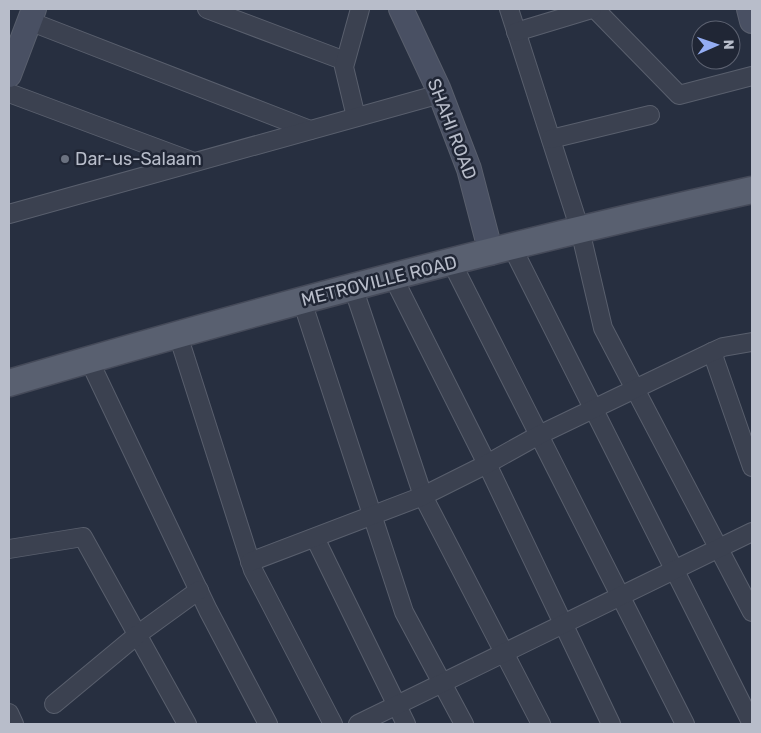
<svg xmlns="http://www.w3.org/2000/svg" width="761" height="733" viewBox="0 0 761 733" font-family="Rubik,sans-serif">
	<rect width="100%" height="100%" fill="#272f40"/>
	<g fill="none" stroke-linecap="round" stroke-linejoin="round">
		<defs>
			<g id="street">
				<path d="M207,9L345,61"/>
				<path d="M509,9L580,230L603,328L752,612"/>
				<path d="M595,9L679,95L752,76"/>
				<path d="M29,21L310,130"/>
				<path d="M516,32L592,9"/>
				<path d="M9,93L194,162"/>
				<path d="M356,117L344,67L360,9"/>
				<path d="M551,139L650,115"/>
				<path d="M9,214L440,94"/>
				<path d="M512,247L752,724"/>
				<path d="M452,263L685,724"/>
				<path d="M393,277L487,464L611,724"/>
				<path d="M353,287L423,496L541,724"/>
				<path d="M302,301L404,612L464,724"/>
				<path d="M178,335L253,570L333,724"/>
				<path d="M712,352L752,467"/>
				<path d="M89,360L208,610L268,724"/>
				<path d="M315,538L406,724"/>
				<path d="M9,549L83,537L187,724"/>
				<path d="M250,562L423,496L487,464L539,435L712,352L723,347L752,342"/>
				<path d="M54,704L137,635L199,590"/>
				<path d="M9,713L14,724"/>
				<path d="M358,724L752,532"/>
			</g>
			<g id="secondary">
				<path d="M401,9L438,88L469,169L491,253"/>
				<path d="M749,9L752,21"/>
				<path d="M9,75L34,9"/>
			</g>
			<path id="primary" d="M9,383C254,311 502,245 752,190"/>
		</defs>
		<!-- street casing -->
		<use href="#street" stroke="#595f6d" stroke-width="20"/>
		<!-- secondary casing -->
		<use href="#secondary" stroke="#595f6d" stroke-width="26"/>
		<!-- primary casing -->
		<use href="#primary" stroke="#454a59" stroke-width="29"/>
		<!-- street -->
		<use href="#street" stroke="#3b4150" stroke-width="18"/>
		<!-- secondary -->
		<use href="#secondary" stroke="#495063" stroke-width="24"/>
		<!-- primary -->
		<use href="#primary" stroke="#596070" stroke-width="26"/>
	</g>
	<!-- markers -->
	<circle fill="#6b7280" stroke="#202635" stroke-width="2" cx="65" cy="159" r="5"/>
	<g text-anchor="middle" stroke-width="5" stroke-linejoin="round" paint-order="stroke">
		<!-- street labels -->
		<g font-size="18" fill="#b8bdca" stroke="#202635">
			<text transform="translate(452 129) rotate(69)" y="6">SHAHI ROAD</text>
			<text transform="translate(379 281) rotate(-14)" y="6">METROVILLE ROAD</text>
		</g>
		<!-- poi labels -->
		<g font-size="18" fill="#b8bdca" stroke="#202635" text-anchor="start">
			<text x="75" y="165">Dar-us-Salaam</text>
		</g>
	</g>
	<!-- border -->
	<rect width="761" height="733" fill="none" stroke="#b8bdca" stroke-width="20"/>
	<!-- north arrow -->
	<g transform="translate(716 45) rotate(88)"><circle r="24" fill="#202635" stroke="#5d6271"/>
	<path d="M0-4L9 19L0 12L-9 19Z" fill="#94adf3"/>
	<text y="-8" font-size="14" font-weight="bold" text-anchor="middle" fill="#b8bdca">N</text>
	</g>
</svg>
